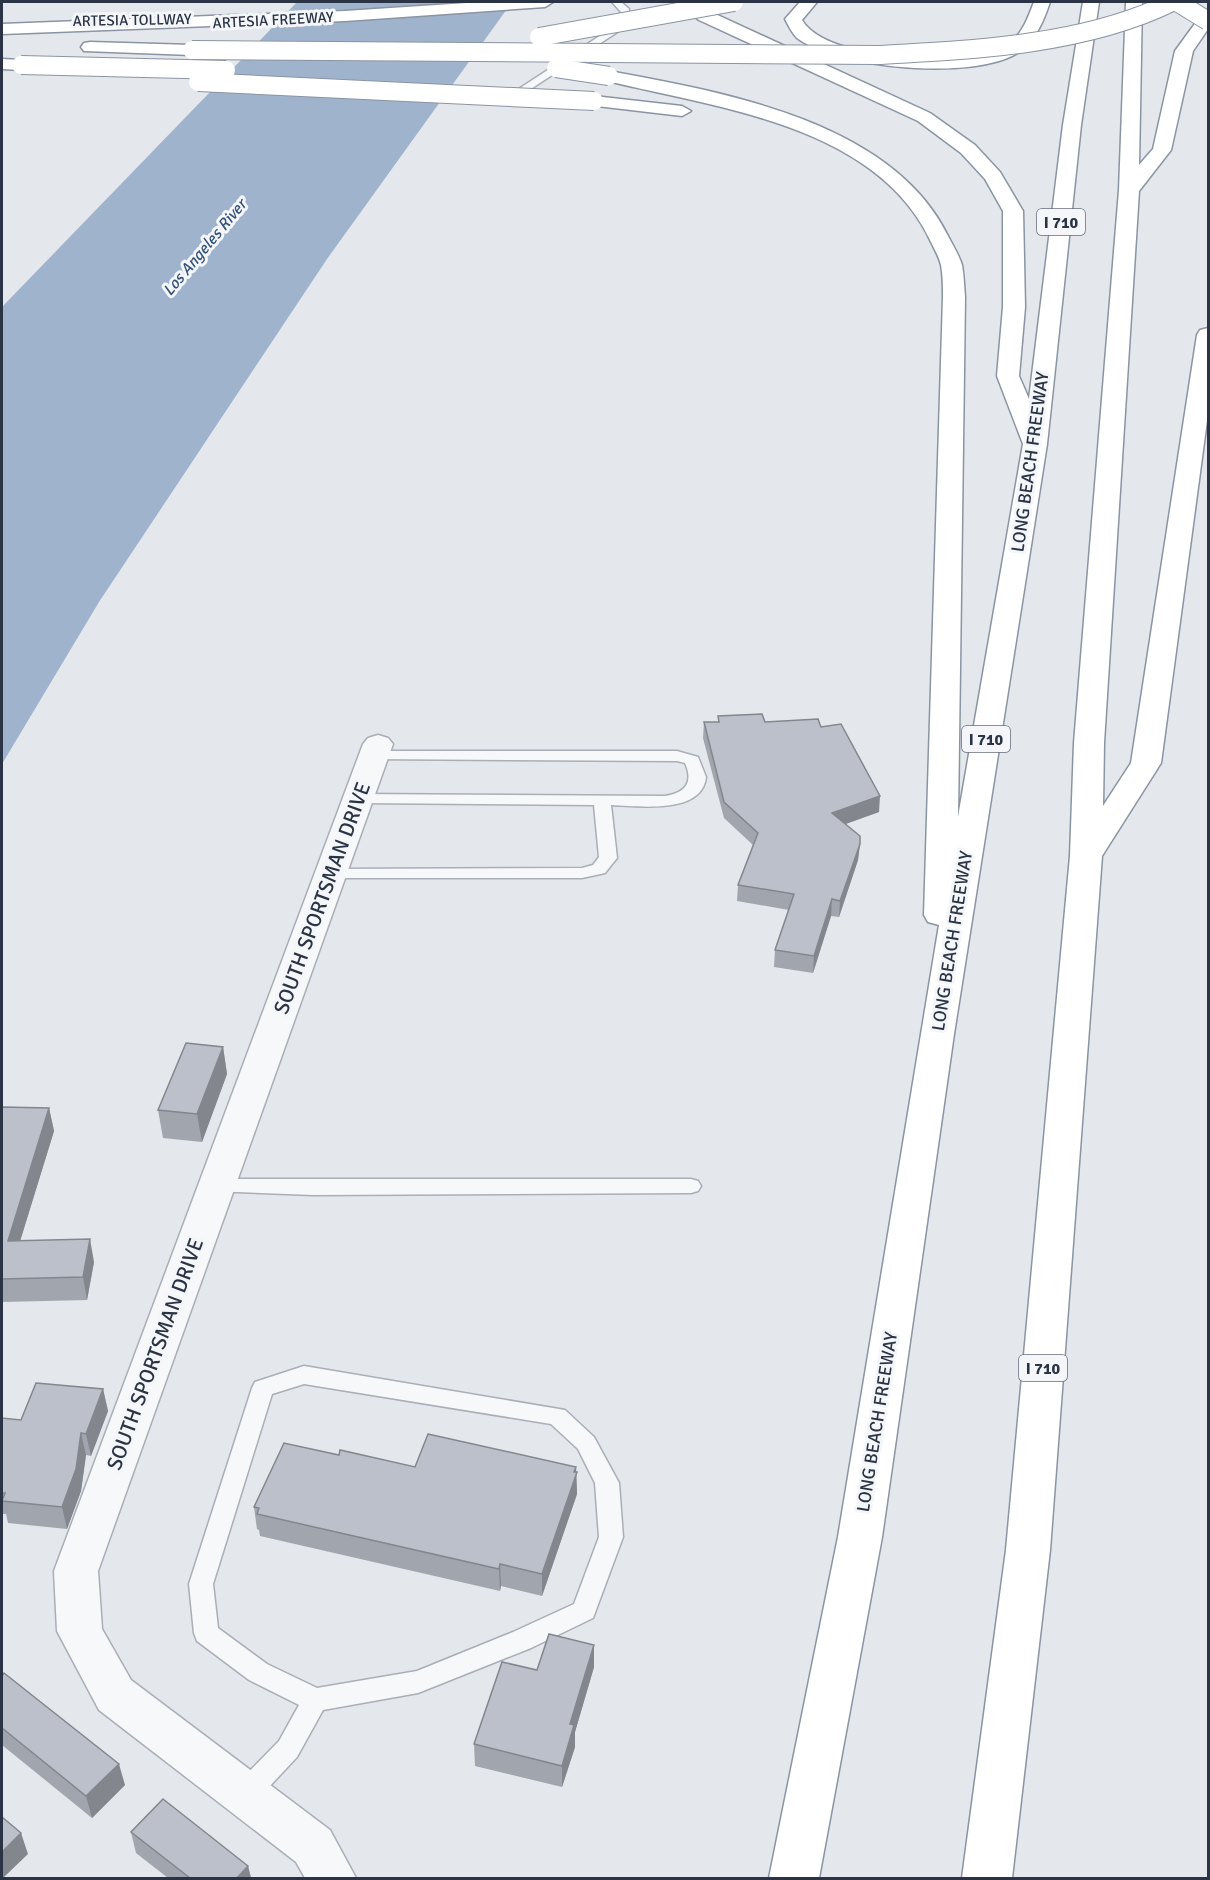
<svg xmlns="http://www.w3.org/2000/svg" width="1210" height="1880" viewBox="0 0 1210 1880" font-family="Signika,sans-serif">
	<rect width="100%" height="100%" fill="#e4e7ec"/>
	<!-- water -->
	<path fill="#9fb4cc" d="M297,2H512L327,259L99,602L2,764V307Z"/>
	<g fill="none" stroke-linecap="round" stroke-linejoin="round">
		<defs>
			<g id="service">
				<path d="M612,2H621L629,9L628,25L508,104H502V100L621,22V12Z"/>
				<path d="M374,751H677L698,757L706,777C702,815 638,806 611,805L617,858L605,873L582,878H325L322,874L331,869L582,868L593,865L599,857L594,805L359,803L351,798L353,794L665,796C685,793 694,783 685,763L677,761L368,759L366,756Z"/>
				<path d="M217,1179H691L698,1181L701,1186L698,1191L691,1193L313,1195L210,1191L207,1186L210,1181Z"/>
				<path d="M304,1366L565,1410L594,1437L619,1483L623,1537L593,1618L531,1648L418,1693L323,1710L297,1757L254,1803L245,1806L236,1803L232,1794L236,1785L279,1741L299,1705L249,1680L197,1641L194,1633L189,1584L252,1388L255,1382ZM304,1384L551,1424L578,1449L595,1483L599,1537L574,1604L513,1632L417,1671L317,1688L267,1664L218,1628L213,1584L272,1394Z"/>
			</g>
			<path id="minor" d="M378,735L388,738L393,744L98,1571L102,1629L131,1680L330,1830L356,1878H305L296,1862L99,1710L57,1631L54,1571L363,744L368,738Z"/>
			<g id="motorway">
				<path d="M482,2H553L545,7L345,21L2,34V24L345,11Z"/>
				<path d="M676,2H694L711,12L930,113L975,145L1000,172L1023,211L1025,307L1019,376L1029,399L1063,125L1083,2H1099L1081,125L1047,444L954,1034L882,1537L819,1878H769L838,1537L939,925L928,922L924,915L943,297C943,286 943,276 941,265C939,257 934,248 930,240C875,124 713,107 603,80L600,76L603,72L609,71C723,92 892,121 948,236C953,246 959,255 962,265C964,276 964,286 965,297L958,817L1023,444L997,376L1003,307V211L985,179L961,153L918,121L699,20Z"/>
				<path d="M800,2H817L802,20C826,62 970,69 1008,44C1023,34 1028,17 1034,2H1050C1044,20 1036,40 1019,52C975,81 839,69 797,38C792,33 788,25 785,19Z"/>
				<path d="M1126,2H1142L1139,165L1153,149L1175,51L1202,14L1208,13V29L1193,51L1171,150L1139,191L1104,743L1103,806L1131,763L1197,335L1200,330L1208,328V413L1161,763L1102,856L1050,1550L1012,1878H962L1006,1550L1070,856L1074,743L1119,190Z"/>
				<path d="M90,42L192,45L201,50L192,55L84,51L81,47L84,43Z"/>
				<path d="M2,59L21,60L30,65L21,70L2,69Z"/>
				<path d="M594,96L682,106L691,111L682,116L588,105L585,101L588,97Z"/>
			</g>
		</defs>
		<!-- service casing -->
		<use href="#service" stroke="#a9aeb7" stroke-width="3"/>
		<!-- minor casing -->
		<use href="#minor" stroke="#a9aeb7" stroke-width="3"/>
		<!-- motorway casing -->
		<use href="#motorway" stroke="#8b94a3" stroke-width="3"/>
		<!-- service -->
		<use href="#service" fill="#f7f8fa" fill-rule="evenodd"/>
		<!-- minor -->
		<use href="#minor" fill="#f7f8fa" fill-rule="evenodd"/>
		<!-- motorway -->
		<use href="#motorway" fill="#fff" fill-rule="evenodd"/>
		<defs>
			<g id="motorway-bridge">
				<path d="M1177,2L1208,21"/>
				<path d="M539,37L734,2"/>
				<path d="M192,50L878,55C973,50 1085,45 1172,2"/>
				<path d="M21,65L226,70"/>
				<path d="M556,68L609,76"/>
				<path d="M198,82L594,101"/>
			</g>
		</defs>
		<!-- motorway-bridge casing -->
		<use href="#motorway-bridge" stroke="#8b94a3" stroke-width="20" stroke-linecap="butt"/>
		<!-- motorway-bridge -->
		<use href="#motorway-bridge" stroke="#fff" stroke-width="18"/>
	</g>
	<!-- wall -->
	<g fill="#a1a5ae">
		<path d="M718,716L765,722L821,727L879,812L846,824L860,844L858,860L839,917L831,916L813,973L774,967L775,950L789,910L737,901L738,885L753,845L724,818L703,738L704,722H718Z"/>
		<path d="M223,1047L227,1074L202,1142L163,1138L158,1110Z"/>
		<path d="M2,1107L49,1108L54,1131L20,1241L94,1262L87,1300L2,1302Z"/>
		<path d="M103,1389L108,1411L91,1456L86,1455L81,1491L67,1529L8,1523L6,1514H2V1418L21,1420Z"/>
		<path d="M339,1455L415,1467H576L577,1494L542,1596L501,1586L500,1591L260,1536L259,1530L257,1529L254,1507Z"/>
		<path d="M594,1667L575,1732V1747L562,1787L475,1766L474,1744L537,1670Z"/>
		<path d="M2,1676L125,1785L92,1818L2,1745Z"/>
		<path d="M131,1832L248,1866L251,1878H168L136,1853Z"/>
	</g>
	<!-- shaded-wall -->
	<g fill="#83868d">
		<path d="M880,796L879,812L831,829L832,813Z"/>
		<path d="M860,844L858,860L839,917L840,901Z"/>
		<path d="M832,899L831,916L813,973L814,956Z"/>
		<path d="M223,1047L227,1074L202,1142L197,1114Z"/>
		<path d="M49,1108L54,1131L13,1264L8,1241Z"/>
		<path d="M90,1239L94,1262L87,1300L83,1277Z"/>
		<path d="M103,1389L108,1411L91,1456L86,1434Z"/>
		<path d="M81,1433L86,1455L81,1491L67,1529L62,1507Z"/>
		<path d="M576,1467L577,1494L542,1596V1574Z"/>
		<path d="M500,1564L501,1586L500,1591L499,1569Z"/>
		<path d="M594,1645V1667L575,1732V1747L562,1787V1766L570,1724Z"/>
		<path d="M119,1764L125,1785L92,1818L86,1796Z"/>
		<path d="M21,1833L28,1854L3,1878H2V1852Z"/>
		<path d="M248,1866L251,1878H237Z"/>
	</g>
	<!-- building -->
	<g fill="#bbc0ca" stroke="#83868d" stroke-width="1.5">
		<path d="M762,714L765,722L818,719L821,727L841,724L880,796L832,813L860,836V844L840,901L832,899L814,956L775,950L794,894L738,885L758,833L724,802L704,722H719L718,716Z"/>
		<path d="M186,1043L223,1047L197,1114L158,1110Z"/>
		<path d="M2,1107L49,1108L8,1241L90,1239L83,1277L2,1279Z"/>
		<path d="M36,1383L103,1389L86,1434L81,1433L76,1469L62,1507L2,1501L5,1493H2V1418L21,1420Z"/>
		<path d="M428,1434L576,1467L574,1472H577L542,1574L500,1564L499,1569L257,1514L259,1508L254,1507L284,1443L339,1455L340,1450L415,1467Z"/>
		<path d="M549,1634L594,1645L570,1724L574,1725L562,1766L474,1744L502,1662L537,1670Z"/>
		<path d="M4,1673L119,1764L86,1796L2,1728V1676Z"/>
		<path d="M163,1799L248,1866L237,1878H190L131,1832Z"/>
		<path d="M2,1817L21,1833L2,1852Z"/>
	</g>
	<g text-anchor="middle" stroke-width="6" stroke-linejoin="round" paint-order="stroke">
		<!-- far-street labels -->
		<g font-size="15" fill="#2b3445" stroke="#f4f6f9">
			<text transform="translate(132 20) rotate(-1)" y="5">ARTESIA TOLLWAY</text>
			<text transform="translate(273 20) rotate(-3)" y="5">ARTESIA FREEWAY</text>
		</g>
		<!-- shield labels -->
		<g fill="#f4f6f9" stroke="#676e7b" stroke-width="1.5">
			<rect x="1037" y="209" width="48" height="26" rx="4.5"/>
			<rect x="962" y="726" width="48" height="26" rx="4.5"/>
			<rect x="1019" y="1355" width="48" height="26" rx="4.5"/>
		</g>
		<g font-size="16" font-weight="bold" fill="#2b3445">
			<text x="1061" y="228">I 710</text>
			<text x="986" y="745">I 710</text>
			<text x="1043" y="1374">I 710</text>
		</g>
		<!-- far-water labels -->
		<g font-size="16" font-style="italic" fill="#34527a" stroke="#f4f6f9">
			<text transform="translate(204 247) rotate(-50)" y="6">Los Angeles River</text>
		</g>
		<!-- street labels -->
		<g font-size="18" fill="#2b3445" stroke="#f4f6f9">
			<text transform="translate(1030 462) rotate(-82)" y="6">LONG BEACH FREEWAY</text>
			<text transform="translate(952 941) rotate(-81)" y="6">LONG BEACH FREEWAY</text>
			<text transform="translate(877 1422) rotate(-81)" y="6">LONG BEACH FREEWAY</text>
		</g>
		<!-- near-street labels -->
		<g font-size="21" fill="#2b3445" stroke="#f4f6f9">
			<text transform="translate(322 898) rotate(-70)" y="7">SOUTH SPORTSMAN DRIVE</text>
			<text transform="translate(155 1354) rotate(-70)" y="7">SOUTH SPORTSMAN DRIVE</text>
		</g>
	</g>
	<!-- border -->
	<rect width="1210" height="1880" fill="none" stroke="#2b3445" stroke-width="6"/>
</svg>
